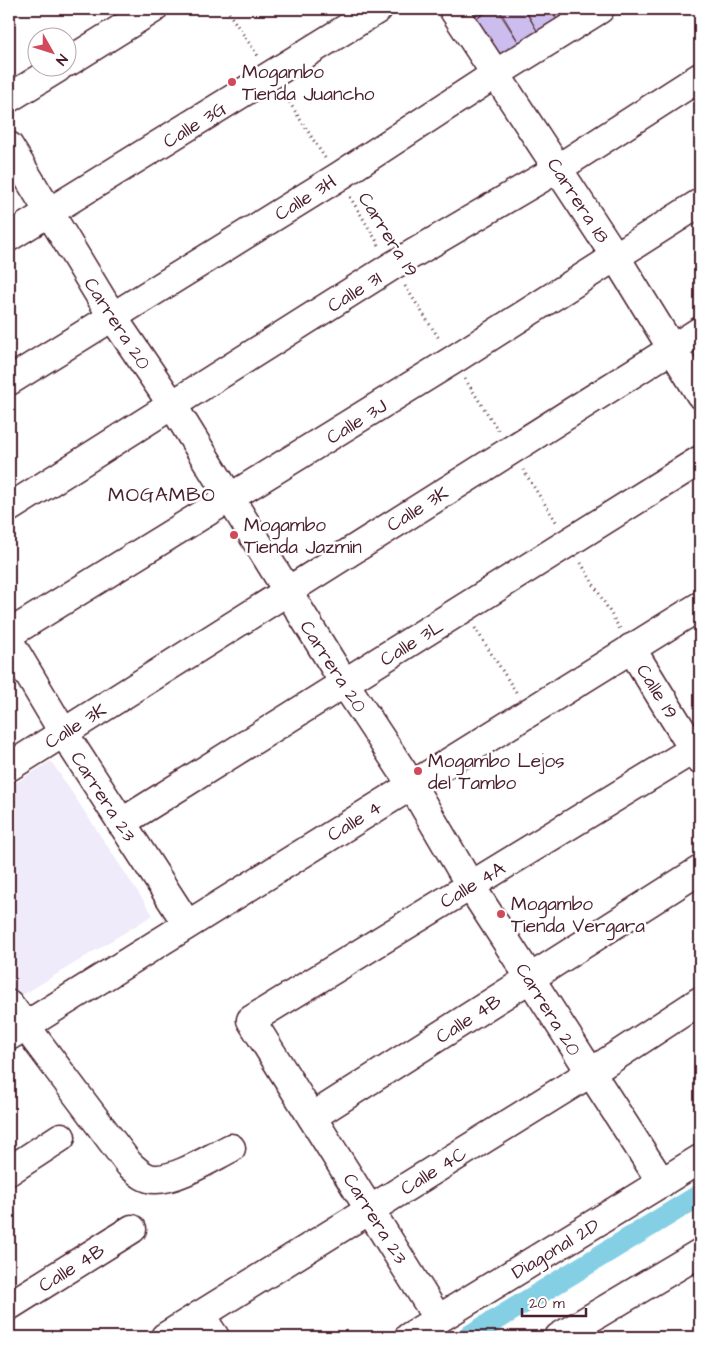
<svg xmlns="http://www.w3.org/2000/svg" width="709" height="1346" viewBox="0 0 709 1346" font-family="'Architects Daughter',sans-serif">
	<rect width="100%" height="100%" fill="#fff"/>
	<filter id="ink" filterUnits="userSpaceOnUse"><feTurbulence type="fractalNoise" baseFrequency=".02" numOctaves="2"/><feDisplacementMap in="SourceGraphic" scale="10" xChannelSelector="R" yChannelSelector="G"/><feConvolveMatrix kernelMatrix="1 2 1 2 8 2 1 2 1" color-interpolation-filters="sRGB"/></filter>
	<g filter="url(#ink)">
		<!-- built -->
		<path fill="#efebfa" d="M51,761L153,915L18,998L9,984V787Z"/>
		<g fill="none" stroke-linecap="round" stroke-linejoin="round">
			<!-- canal -->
			<path stroke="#85cfe5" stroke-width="22" d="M468,1337L700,1195"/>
		</g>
		<!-- building -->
		<g fill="#cbbdee" stroke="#4a1f2b">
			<path d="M466,9H490L474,20Z"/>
			<path d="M493,9H497L521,46L503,59L474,20Z"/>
			<path d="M499,9H524L539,34L521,46Z"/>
			<path d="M525,9H550L558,21L539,34Z"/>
			<path d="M550,9H577L558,21Z"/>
		</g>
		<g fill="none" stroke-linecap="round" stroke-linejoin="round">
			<defs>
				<g id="minor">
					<path d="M453,9L615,256L700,394"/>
					<path d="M68,62L153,9"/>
					<path d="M9,98L58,68"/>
					<path d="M9,146L112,316L173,406L345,684L411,784L470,885L662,1183"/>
					<path d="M9,237L378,9"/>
					<path d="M9,381L338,177L497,73L600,9"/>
					<path d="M9,508L392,266L557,169L700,77"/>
					<path d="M9,634L453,360L700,203"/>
					<path d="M9,641L63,732L187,924"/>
					<path d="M631,648L700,760"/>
					<path d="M9,767L700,331"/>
					<path d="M121,823L700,460"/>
					<path d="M9,1004L129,1164C137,1171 144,1179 155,1179C176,1180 211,1158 231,1148"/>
					<path d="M9,1036L700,606"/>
					<path d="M312,1117L700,870"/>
					<path d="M9,1171L61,1137"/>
					<path d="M9,1306L132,1229"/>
					<path d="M200,1315L215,1337"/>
					<path d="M438,1319L251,1020L694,749"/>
					<path d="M165,1337L590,1073L700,1001"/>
					<path d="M409,1337L700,1159"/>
					<path d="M559,1337L700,1253"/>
				</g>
			</defs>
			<!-- minor casing -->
			<use href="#minor" stroke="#4a1f2b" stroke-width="31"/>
			<!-- path -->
			<g stroke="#4a1f2b" stroke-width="3" stroke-dasharray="1 4" stroke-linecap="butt">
				<path d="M226,9L258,56"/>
				<path d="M284,94L325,158"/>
				<path d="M350,197L379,245"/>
				<path d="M405,286L440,340"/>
				<path d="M465,379L498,430"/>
				<path d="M523,470L557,523"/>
				<path d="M581,563L620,629"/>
				<path d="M475,628L516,692"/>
			</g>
			<!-- minor -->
			<use href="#minor" stroke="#fff" stroke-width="28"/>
		</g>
	</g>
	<!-- markers -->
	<g fill="#d1495b" stroke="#fff" stroke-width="2">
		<circle cx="232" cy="82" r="5"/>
		<circle cx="234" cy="535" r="5"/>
		<circle cx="418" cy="771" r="5"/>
		<circle cx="501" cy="914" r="5"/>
	</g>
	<g text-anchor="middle" stroke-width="5" stroke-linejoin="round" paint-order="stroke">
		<!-- poi labels -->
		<g font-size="19" fill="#4a1f2b" stroke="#fff" text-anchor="start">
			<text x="242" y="78">Mogambo<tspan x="242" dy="22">Tienda Juancho</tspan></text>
			<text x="244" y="531">Mogambo<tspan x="244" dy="22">Tienda Jazmin</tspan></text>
			<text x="428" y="767">Mogambo Lejos<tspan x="428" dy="22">del Tambo</tspan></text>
			<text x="511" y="910">Mogambo<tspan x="511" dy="22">Tienda Vergara</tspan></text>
		</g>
		<!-- street labels -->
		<g font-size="19" fill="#4a1f2b" stroke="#fff">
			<text transform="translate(194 124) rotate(-32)" y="7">Calle 3G</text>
			<text transform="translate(305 197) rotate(-32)" y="7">Calle 3H</text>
			<text transform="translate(579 200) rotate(57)" y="7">Carrera 18</text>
			<text transform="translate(389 234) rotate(58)" y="7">Carrera 19</text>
			<text transform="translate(354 291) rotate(-32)" y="7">Calle 3I</text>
			<text transform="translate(118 323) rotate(57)" y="7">Carrera 20</text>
			<text transform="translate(356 421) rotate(-32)" y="7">Calle 3J</text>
			<text transform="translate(417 508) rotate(-32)" y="7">Calle 3K</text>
			<text transform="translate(411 642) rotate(-32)" y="7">Calle 3L</text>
			<text transform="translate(334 666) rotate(57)" y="7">Carrera 20</text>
			<text transform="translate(658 691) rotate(58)" y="7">Calle 19</text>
			<text transform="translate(75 725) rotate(-32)" y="7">Calle 3K</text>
			<text transform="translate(104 796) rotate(57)" y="7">Carrera 23</text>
			<text transform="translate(354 820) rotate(-32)" y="7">Calle 4</text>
			<text transform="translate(472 884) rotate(-31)" y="7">Calle 4A</text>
			<text transform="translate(549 1009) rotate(58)" y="7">Carrera 20</text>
			<text transform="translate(468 1018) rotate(-33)" y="7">Calle 4B</text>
			<text transform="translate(433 1170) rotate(-32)" y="7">Calle 4C</text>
			<text transform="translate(376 1218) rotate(58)" y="7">Carrera 23</text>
			<text transform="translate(555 1248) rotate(-31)" y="7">Diagonal 2D</text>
			<text transform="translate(71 1267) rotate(-32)" y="7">Calle 4B</text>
		</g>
		<!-- neighbourhood labels -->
		<g font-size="20" letter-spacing="1" fill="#4a1f2b" stroke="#fff">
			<text x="162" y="501">MOGAMBO</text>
		</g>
	</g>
	<!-- margin -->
	<rect width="709" height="1346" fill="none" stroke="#fff" stroke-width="30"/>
	<rect x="15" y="15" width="679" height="1316" fill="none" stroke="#4a1f2b" stroke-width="2" filter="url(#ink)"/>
	<!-- north arrow -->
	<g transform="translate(52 52) rotate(129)"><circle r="24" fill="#ffffff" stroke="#b7a5aa"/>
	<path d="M0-4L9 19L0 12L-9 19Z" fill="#d1495b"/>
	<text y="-8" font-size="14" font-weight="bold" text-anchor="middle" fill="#4a1f2b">N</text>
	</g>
	<!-- scale -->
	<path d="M522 1308v8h64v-8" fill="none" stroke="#4a1f2b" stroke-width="2.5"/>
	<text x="529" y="1308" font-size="15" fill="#4a1f2b" stroke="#ffffff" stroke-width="4" paint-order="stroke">20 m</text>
</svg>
